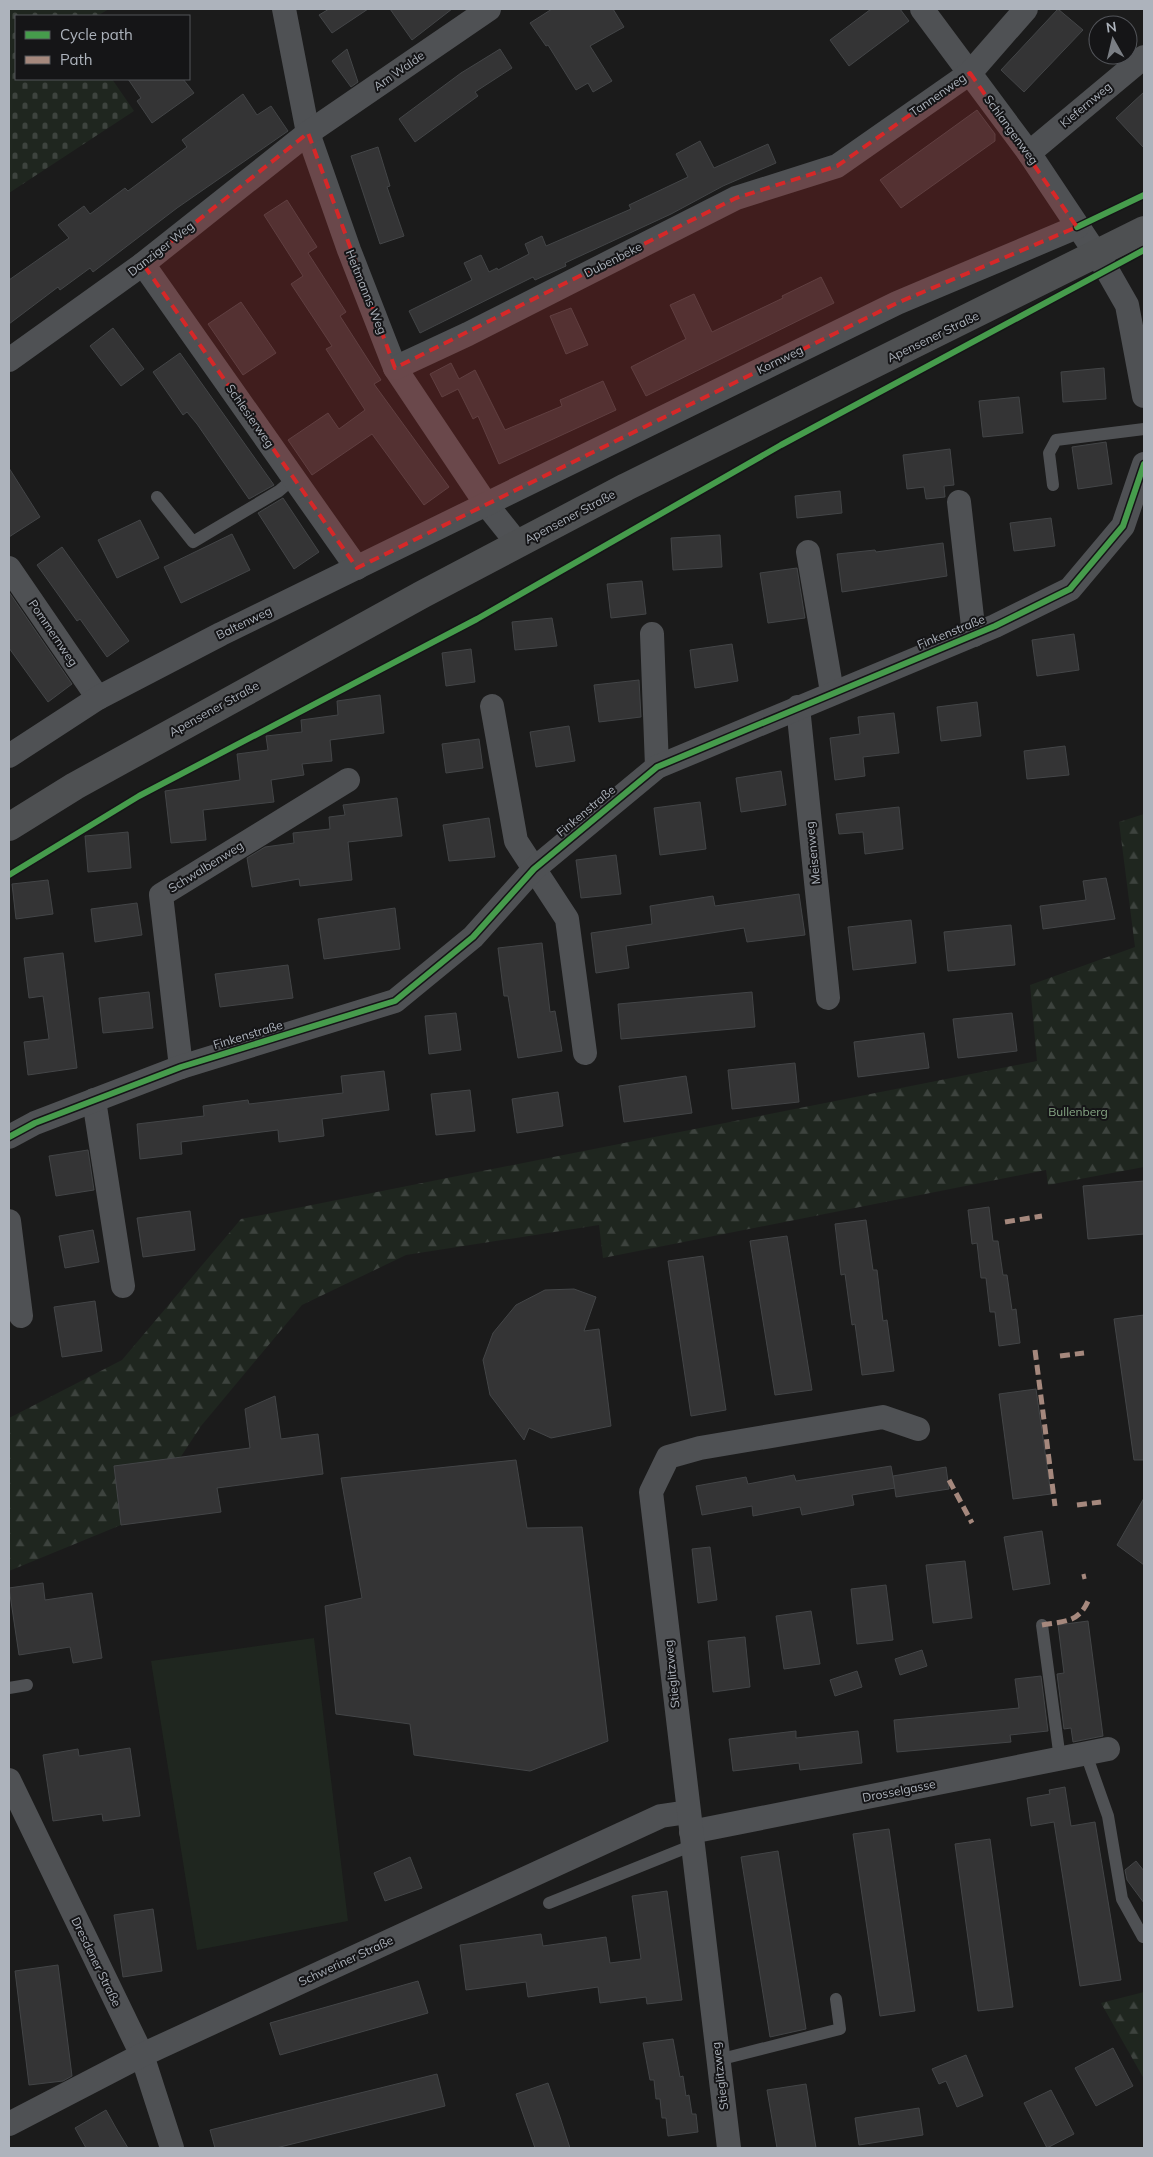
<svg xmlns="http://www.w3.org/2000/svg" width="1153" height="2157" viewBox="0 0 1153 2157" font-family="Mulish,sans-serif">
	<defs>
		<pattern id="forest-firs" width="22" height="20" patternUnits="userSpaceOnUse" patternTransform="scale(1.25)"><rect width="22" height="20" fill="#1f261f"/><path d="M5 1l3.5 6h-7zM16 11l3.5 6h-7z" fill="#3d433e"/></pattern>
		<pattern id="cemetery-stones" width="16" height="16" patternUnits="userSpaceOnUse" patternTransform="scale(1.25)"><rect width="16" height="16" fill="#1f261f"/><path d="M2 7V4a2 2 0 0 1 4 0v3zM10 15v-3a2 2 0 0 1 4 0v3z" fill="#3d433e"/></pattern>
	</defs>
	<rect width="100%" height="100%" fill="#1b1b1b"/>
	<!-- forest -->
	<g fill="url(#forest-firs)">
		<path d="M1144,814V1167L1048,1185L1046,1170L603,1258L599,1225L406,1255L302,1305L201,1426L180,1458L114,1466L121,1525L9,1571V1418L122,1360L241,1219L1037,1061L1030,985L1135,947L1119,822Z"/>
		<path d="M1144,1992V2079L1101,2003Z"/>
	</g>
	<!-- cemetery -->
	<path fill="url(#cemetery-stones)" d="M9,9H109L97,16H16V79H112L134,111L9,193Z"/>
	<!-- garden -->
	<path fill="#1f261f" d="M314,1638L348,1921L197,1950L151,1661Z"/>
	<!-- building -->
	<g fill="#343435" stroke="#434547">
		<path d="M329,9H368L332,33L319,15Z"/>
		<path d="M390,9H452L412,40Z"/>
		<path d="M552,9H613L624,27L590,46L612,81L593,92L588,83L576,90L548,45L546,46L530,23Z"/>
		<path d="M871,9H900L909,21L849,66L830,40Z"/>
		<path d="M1058,9L1083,30L1024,92L1001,70Z"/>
		<path d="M347,49L358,82L351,87L332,61Z"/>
		<path d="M500,49L512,68L475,92L478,96L415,142L399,119L461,73Z"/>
		<path d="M128,79H183L194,93L152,123L137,101L141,98Z"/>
		<path d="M1144,92V148L1116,118Z"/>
		<path d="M243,94L257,115L271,106L288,131L177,208L93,272L90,268L60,290L58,287L9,324V280L69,238L58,225L84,206L90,214L125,188L128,191L187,147L182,140Z"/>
		<path d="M977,110L995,134V141L901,208L880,180Z"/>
		<path d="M700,141L714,168L768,144L776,163L723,186L671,214L565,263L566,266L535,280L533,277L420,333L409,311L472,280L464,263L481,255L489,272L497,268L498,270L529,254L525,244L542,236L546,246L631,209L629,205L688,177L676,154Z"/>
		<path d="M378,147L390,186L387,187L404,236L380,244L351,156Z"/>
		<path d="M287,200L317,247L308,253L346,312L340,316L381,380L374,384L449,487L424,505L372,434L312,475L288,440L328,413L339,429L365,410L326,349L332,346L291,284L303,276L264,215Z"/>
		<path d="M821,277L834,303L646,396L631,367L686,339L670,305L694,294L712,332L783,298L782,296Z"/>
		<path d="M241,302L276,353L243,375L208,324Z"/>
		<path d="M571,308L588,345L566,354L550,316Z"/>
		<path d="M113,328L144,369L121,386L90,346Z"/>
		<path d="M180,353L274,485L249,499L197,424L187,412L183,415L153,372Z"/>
		<path d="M451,363L459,379L475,370L505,430L562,406L560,400L603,381L616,410L499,464L478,416L473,419L458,389L442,397L430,374Z"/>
		<path d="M1104,368L1106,399L1063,402L1061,372Z"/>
		<path d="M1019,397L1023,433L983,437L979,401Z"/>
		<path d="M1106,442L1112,484L1078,489L1072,447Z"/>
		<path d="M950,449L954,485L944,486L945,497L926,499L924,487L907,489L903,455Z"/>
		<path d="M9,468L40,517L9,537Z"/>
		<path d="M840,491L842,513L797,518L795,496Z"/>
		<path d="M283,498L319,552L294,569L258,513Z"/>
		<path d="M1051,518L1055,546L1014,551L1010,523Z"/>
		<path d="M140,520L159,558L117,578L98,540Z"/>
		<path d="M232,534L250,570L181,603L164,567Z"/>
		<path d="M720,535L722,567L673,570L671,538Z"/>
		<path d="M943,543L947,576L842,592L837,554L875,550L876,552Z"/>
		<path d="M62,547L129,641L107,657L80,619L77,621L37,565Z"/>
		<path d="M797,568L805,618L768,623L760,573Z"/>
		<path d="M642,581L646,614L611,618L607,584Z"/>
		<path d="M9,592L72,684L48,702L9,648Z"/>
		<path d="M552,618L557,646L515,650L512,622Z"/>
		<path d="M1074,634L1079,670L1037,676L1032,640Z"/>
		<path d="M732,644L738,681L695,688L690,650Z"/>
		<path d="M471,649L475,682L446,686L442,653Z"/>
		<path d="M639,680L641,717L599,722L594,685Z"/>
		<path d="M380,695L384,733L330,740L332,761L302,764L304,775L271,780L274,802L203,810L206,840L171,843L165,791L240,780L237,754L268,750L266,736L302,732L301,720L338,715L337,701Z"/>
		<path d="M977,702L981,736L941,741L937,707Z"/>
		<path d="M894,713L899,753L863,757L865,776L835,780L830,738L860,734L858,717Z"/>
		<path d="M569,726L575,761L536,767L530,732Z"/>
		<path d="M479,739L483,768L446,773L442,744Z"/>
		<path d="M1065,746L1069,775L1027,779L1024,751Z"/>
		<path d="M781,771L786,805L741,812L736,778Z"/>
		<path d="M397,798L402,836L348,842L352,880L300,886L299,879L252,887L247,858L265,847L294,843L293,833L330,829L329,817L345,815L343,805Z"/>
		<path d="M700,802L706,849L660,855L654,808Z"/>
		<path d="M899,807L903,849L865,854L863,832L839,834L836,814Z"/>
		<path d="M489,818L495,857L449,861L443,825Z"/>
		<path d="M128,832L131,868L88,872L85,836Z"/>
		<path d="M616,855L621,894L581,898L576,860Z"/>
		<path d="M1106,878L1115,919L1043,929L1040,906L1086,900L1083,881Z"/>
		<path d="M48,880L53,914L16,919L12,884Z"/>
		<path d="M799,894L805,935L747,942L744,928L626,946L629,968L596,973L591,933L652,924L650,906L713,896L715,906Z"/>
		<path d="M137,903L142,935L95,942L91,909Z"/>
		<path d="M395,908L400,949L324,959L318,919Z"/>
		<path d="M911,920L916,963L853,970L848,927Z"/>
		<path d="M1011,925L1015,965L948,971L944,932Z"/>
		<path d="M542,943L550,1012L555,1011L562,1051L518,1058L508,996H504L498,948Z"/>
		<path d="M63,953L77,1068L28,1075L24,1042L49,1039L43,996L29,998L24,958Z"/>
		<path d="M288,965L293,998L220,1007L215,974Z"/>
		<path d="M149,992L153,1028L103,1033L99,998Z"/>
		<path d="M752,992L755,1027L621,1039L618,1004Z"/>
		<path d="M456,1013L461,1050L429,1054L425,1016Z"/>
		<path d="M1012,1013L1017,1051L958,1058L953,1019Z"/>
		<path d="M924,1033L929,1068L858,1077L854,1042Z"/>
		<path d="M795,1063L799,1102L732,1109L728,1070Z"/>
		<path d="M384,1071L389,1110L322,1119L324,1136L279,1142L278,1130L181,1142L182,1154L140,1159L137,1124L204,1116L203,1106L248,1100L249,1104L343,1093L341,1076Z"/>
		<path d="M686,1076L692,1113L624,1122L619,1086Z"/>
		<path d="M470,1090L475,1131L436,1135L431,1094Z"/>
		<path d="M558,1092L563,1126L517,1133L512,1099Z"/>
		<path d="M88,1150L94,1190L56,1196L49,1156Z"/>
		<path d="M1144,1181V1234L1088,1239L1083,1186Z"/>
		<path d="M989,1207L993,1241H998L1003,1275H1007L1012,1310L1016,1309L1020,1343L999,1346L995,1312H990L986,1278H981L977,1243L972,1244L968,1210Z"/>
		<path d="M190,1211L195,1250L143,1257L137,1218Z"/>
		<path d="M866,1220L873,1270H877L883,1321L887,1320L894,1371L862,1375L855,1324L852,1325L845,1274L841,1275L835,1224Z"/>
		<path d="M93,1230L99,1262L65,1268L59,1236Z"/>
		<path d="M787,1236L812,1390L775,1395L750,1241Z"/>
		<path d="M703,1256L726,1410L691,1416L668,1261Z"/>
		<path d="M574,1289L596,1297L584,1331L599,1329L611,1426L551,1438L529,1428L524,1440L490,1395L483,1360L493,1333L516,1305L545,1290Z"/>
		<path d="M95,1301L102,1351L62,1357L54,1307Z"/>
		<path d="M1144,1315V1460H1134L1114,1319Z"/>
		<path d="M1036,1389L1051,1494L1013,1499L999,1394Z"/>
		<path d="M275,1396L281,1439L318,1434L323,1474L217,1488L221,1512L121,1525L114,1466L250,1448L245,1409Z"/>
		<path d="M516,1460L527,1528L582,1527L608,1741L530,1771L414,1755L410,1724L336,1714L325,1606L362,1598L341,1478Z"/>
		<path d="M891,1466L895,1488L852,1495L854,1505L802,1515L800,1507L753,1516L752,1506L702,1515L696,1486L746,1477L748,1484L794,1475L796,1481Z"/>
		<path d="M946,1467L949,1489L896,1497L893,1476Z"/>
		<path d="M1144,1498V1565L1117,1545Z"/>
		<path d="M1042,1531L1050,1584L1013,1590L1004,1537Z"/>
		<path d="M710,1547L717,1600L698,1603L692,1549Z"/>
		<path d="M965,1561L972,1618L933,1623L926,1565Z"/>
		<path d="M43,1583L45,1600L92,1593L102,1658L73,1663L70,1647L19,1655L9,1588Z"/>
		<path d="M886,1585L893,1640L857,1644L851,1589Z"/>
		<path d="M811,1611L820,1664L784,1669L776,1616Z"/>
		<path d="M1088,1621L1103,1736L1073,1742L1071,1728L1064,1729L1057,1674L1064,1673L1058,1625Z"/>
		<path d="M745,1637L750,1687L713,1692L708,1641Z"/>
		<path d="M922,1650L927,1666L900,1675L895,1659Z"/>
		<path d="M857,1671L862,1687L835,1696L830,1680Z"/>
		<path d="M1041,1676L1048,1731L1010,1735L1011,1742L897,1752L894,1720L1019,1708L1015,1679Z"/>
		<path d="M796,1731V1738L858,1731L862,1763L800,1770L799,1763L733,1771L729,1739Z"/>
		<path d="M130,1748L140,1816L103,1821L102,1814L53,1821L43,1755L78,1749L79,1756Z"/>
		<path d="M1065,1787L1071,1826L1095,1822L1121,1980L1080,1986L1054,1822L1031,1826L1027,1798L1050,1794L1049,1790Z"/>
		<path d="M889,1829L915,2011L880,2016L853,1834Z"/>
		<path d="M990,1839L1013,2007L978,2011L955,1844Z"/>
		<path d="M778,1851L806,2029L770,2037L741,1857Z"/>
		<path d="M410,1857L422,1888L385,1901L374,1873Z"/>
		<path d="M1136,1861L1144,1871V1903L1127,1880L1125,1870Z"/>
		<path d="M667,1891L682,2000L647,2004L646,1997L600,2003L598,1987L528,1997L526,1982L466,1990L460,1945L541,1934L543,1946L606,1937L610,1963L641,1959L632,1896Z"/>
		<path d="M153,1909L162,1971L123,1977L114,1915Z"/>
		<path d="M58,1965L72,2076L63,2081L29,2085L15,1971Z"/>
		<path d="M418,1981L428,2013L280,2055L270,2023Z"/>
		<path d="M673,2039L680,2077L683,2076L686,2096L689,2095L692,2114H696L698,2132L668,2136L666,2118H662L660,2099H656L654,2080H650L643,2043Z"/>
		<path d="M1113,2048L1133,2086L1096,2106L1075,2068Z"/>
		<path d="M966,2055L983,2096L957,2107L946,2081L939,2084L932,2069Z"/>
		<path d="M437,2074L445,2106L276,2148H215L210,2130Z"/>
		<path d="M548,2083L560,2117L570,2148H535L524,2117L516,2094Z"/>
		<path d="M806,2084L816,2148H777L767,2090Z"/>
		<path d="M1051,2090L1074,2134L1047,2148L1024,2103Z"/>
		<path d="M919,2108L923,2135L859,2145L855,2118Z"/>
		<path d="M106,2110L116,2128L128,2148H86L75,2128Z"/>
	</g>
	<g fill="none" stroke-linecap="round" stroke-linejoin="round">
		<!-- service -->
		<g stroke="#4f5154" stroke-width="12">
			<path d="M1053,485L1049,453L1056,440L1144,429"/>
			<path d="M157,497L193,542L279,491L294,478"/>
			<path d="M1042,1625L1060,1759"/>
			<path d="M9,1688L27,1685"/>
			<path d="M1086,1754L1108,1816L1122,1899L1143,1937"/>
			<path d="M549,1903L693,1845"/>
			<path d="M718,2060L840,2029L836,1999"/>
		</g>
		<!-- minor -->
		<g stroke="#4f5154" stroke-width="24">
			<path d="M284,9L308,133L349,250L395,368L486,504L518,544"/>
			<path d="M922,9L1029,153L1107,270L1127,305L1144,396"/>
			<path d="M1029,153L1144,57"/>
			<path d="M143,264L357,568"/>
			<path d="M9,360L143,264L308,133L489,9"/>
			<path d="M395,368L468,334L736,198L837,166L970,73L1026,9"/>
			<path d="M959,502L974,635"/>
			<path d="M808,552L832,692"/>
			<path d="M9,568L98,698"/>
			<path d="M652,634L657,767"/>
			<path d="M492,706L516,841L567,919L585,1053"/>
			<path d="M798,707L828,998"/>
			<path d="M9,756L98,698L221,634L897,303L1077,227"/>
			<path d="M181,1067L161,895L348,780"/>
			<path d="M94,1100L123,1286"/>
			<path d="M9,1137L35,1123L181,1067L395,1001L473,937L534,869L657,767L995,626L1070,589L1123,526L1144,464"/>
			<path d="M9,1221L21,1316"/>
			<path d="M9,1780L142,2055L172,2148"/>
			<path d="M691,1832L1108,1749"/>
			<path d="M9,2124L142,2055L661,1816L688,1812"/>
			<path d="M729,2148L651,1492L668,1457L700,1448L883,1417L918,1429"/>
		</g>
		<!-- secondary -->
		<path stroke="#4e5052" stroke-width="28" d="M9,827L75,786L423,594L626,487L1144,230"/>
		<!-- quiet -->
		<g stroke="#a5887d" stroke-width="5" stroke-dasharray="10 5" stroke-linecap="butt">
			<path d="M1005,1222L1042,1216"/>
			<path d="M1035,1350L1055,1506"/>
			<path d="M1060,1356L1084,1353"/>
			<path d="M949,1480L972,1523"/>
			<path d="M1077,1505L1101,1502"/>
			<path d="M1082,1577L1086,1576"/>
			<path d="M1042,1625C1065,1621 1079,1623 1089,1599"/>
			<path d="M1143,1796H1144"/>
		</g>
		<defs>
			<g id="cycleway">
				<path d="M1077,227L1144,195"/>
				<path d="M9,875L139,796L477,619L781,445L1144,250"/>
				<path d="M9,1137L35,1123L181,1067L395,1001L473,937L534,869L657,767L995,626L1070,589L1123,526L1144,464"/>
			</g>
		</defs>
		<!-- cycleway casing -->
		<use href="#cycleway" stroke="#151517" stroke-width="9"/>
		<!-- cycleway -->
		<use href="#cycleway" stroke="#469c4c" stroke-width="6"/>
	</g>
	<!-- marked area -->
	<path fill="#d62828" fill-opacity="0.2" stroke="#d62828" stroke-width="4" stroke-dasharray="10 6" stroke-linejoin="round" d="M970,73L1077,227L897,303L357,568L143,264L308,133L395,368L736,198L837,166Z"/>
	<g text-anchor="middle" stroke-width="4" stroke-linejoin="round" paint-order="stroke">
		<!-- street labels -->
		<g font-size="12" fill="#adb3bc" stroke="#151517">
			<text transform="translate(399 71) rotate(-35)" y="4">Am Walde</text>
			<text transform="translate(938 95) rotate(-35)" y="4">Tannenweg</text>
			<text transform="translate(1086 105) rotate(-40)" y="4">Kiefernweg</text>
			<text transform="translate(1011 130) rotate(54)" y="4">Schlangenweg</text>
			<text transform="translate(161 249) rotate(-38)" y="4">Danziger Weg</text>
			<text transform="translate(613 260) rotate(-27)" y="4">Dubenbeke</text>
			<text transform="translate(366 292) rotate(68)" y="4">Heitmanns Weg</text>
			<text transform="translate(933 337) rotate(-26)" y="4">Apensener Straße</text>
			<text transform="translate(780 360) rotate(-26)" y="4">Kornweg</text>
			<text transform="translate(250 416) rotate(55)" y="4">Schlesierweg</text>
			<text transform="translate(570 517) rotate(-28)" y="4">Apensener Straße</text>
			<text transform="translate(244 623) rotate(-26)" y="4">Baltenweg</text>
			<text transform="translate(951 632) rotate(-22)" y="4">Finkenstraße</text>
			<text transform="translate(53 633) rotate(56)" y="4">Pommernweg</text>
			<text transform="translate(214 709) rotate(-29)" y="4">Apensener Straße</text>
			<text transform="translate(586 811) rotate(-40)" y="4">Finkenstraße</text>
			<text transform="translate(813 853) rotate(-96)" y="4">Meisenweg</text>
			<text transform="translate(206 867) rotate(-32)" y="4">Schwalbenweg</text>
			<text transform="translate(248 1035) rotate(-17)" y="4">Finkenstraße</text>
			<text transform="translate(672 1674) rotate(-96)" y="4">Stieglitzweg</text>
			<text transform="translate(899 1791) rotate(-11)" y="4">Drosselgasse</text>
			<text transform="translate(346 1961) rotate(-25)" y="4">Schweriner Straße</text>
			<text transform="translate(96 1962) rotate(64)" y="4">Dresdener Straße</text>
			<text transform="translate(720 2076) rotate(-97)" y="4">Stieglitzweg</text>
		</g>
		<!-- park labels -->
		<g font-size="12" fill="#86a684" stroke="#151517">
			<text x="1078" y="1116">Bullenberg</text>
		</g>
	</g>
	<!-- border -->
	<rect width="1153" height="2157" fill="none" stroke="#adb3bc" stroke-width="20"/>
	<!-- legend -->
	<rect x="15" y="15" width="175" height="65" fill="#151517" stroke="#525459"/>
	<rect x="25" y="31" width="25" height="8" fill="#469c4c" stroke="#525459"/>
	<text x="60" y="40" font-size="15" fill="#adb3bc">Cycle path</text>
	<rect x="25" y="56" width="25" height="8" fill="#a5887d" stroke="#525459"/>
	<text x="60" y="65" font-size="15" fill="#adb3bc">Path</text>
	<!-- north arrow -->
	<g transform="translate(1113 40) rotate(352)"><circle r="24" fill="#151517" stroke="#525459"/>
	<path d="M0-4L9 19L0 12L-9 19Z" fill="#7a7e84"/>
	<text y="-8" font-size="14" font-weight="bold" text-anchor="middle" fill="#adb3bc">N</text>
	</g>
</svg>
